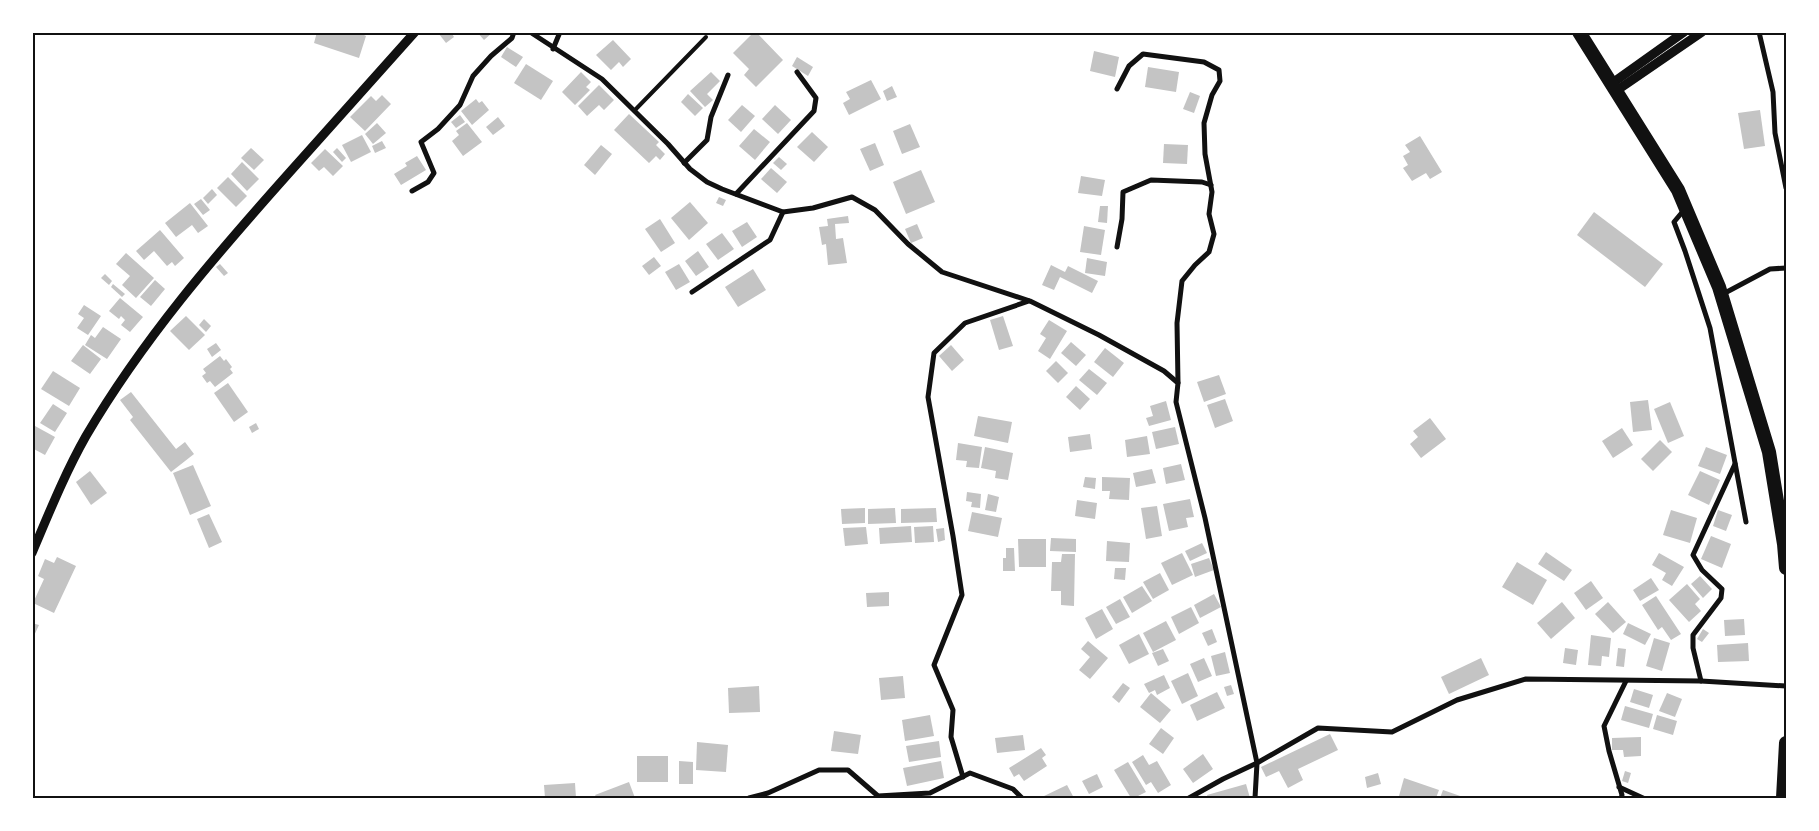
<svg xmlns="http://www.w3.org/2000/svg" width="1819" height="831" viewBox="0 0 1819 831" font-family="'Public Sans',sans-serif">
	<rect width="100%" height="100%" fill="#fff"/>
	<!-- building -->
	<g fill="#c4c4c4">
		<path d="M317,32H363L362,34L366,36L359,58L314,43Z"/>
		<path d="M442,32H451L454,37L446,43L439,34Z"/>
		<path d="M477,32H493L484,40Z"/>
		<path d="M754,32H756L783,60L756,87L744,75L749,69L733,53Z"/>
		<path d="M613,40L631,59L623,67L619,62L611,70L596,55Z"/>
		<path d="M507,47L523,57L516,67L501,57Z"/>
		<path d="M1094,51L1119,57L1115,77L1090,71Z"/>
		<path d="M797,57L813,67L808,76L792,66Z"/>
		<path d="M526,64L553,81L541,100L514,83Z"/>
		<path d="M1148,67L1179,72L1176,92L1145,87Z"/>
		<path d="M581,72L591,82L586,87L590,90L575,105L562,92Z"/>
		<path d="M711,72L720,81L707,94L713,100L705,107L690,91Z"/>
		<path d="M871,80L881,99L849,115L843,103L850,99L846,92Z"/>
		<path d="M599,85L614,100L604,110L599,105L587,116L578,106Z"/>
		<path d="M892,86L897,97L887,101L883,91Z"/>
		<path d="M1190,92L1200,96L1194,113L1183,109Z"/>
		<path d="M688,94L703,108L695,116L681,102Z"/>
		<path d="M382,95L391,104L365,131L350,117L371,96L376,101Z"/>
		<path d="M476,99L479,103L482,101L489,110L472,125L461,111Z"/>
		<path d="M742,105L755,116L741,132L728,120Z"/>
		<path d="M775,105L791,120L778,134L762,119Z"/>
		<path d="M1760,110L1765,146L1744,149L1738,113Z"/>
		<path d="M629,114L659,142L656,145L665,154L660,160L656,156L649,163L614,130Z"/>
		<path d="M460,115L465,122L456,128L451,122Z"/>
		<path d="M498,117L505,126L493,135L486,127Z"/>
		<path d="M377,123L386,133L373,144L365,134Z"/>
		<path d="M467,123L482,142L463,156L452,141L459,135L456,131Z"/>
		<path d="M910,124L920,147L902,154L893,131Z"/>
		<path d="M754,129L770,142L755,160L739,146Z"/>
		<path d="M812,132L828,147L814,162L797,147Z"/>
		<path d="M362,135L371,152L351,162L342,145Z"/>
		<path d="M1420,136L1442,172L1430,179L1426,173L1412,181L1403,168L1408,165L1403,156L1410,152L1405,145Z"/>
		<path d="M382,141L386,148L375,153L372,146Z"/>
		<path d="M875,143L884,165L870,171L860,149Z"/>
		<path d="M1164,144L1188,145L1187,164L1163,163Z"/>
		<path d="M601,145L612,154L595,175L584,165Z"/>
		<path d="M251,148L264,160L254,170L241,158Z"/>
		<path d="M337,148L346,158L342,162L333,152Z"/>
		<path d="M325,149L343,166L333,176L324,167L319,171L311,163Z"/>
		<path d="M417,156L426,170L401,185L394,174L407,166L405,163Z"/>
		<path d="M779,157L787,164L781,170L773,163Z"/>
		<path d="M242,162L259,179L247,191L231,174Z"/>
		<path d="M771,168L787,182L777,193L761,179Z"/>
		<path d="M921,170L935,202L906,214L893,182Z"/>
		<path d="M1081,176L1105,180L1102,196L1078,193Z"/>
		<path d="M228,177L247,196L236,207L217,188Z"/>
		<path d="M212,189L217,195L208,204L203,198Z"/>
		<path d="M719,197L726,200L723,206L716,203Z"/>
		<path d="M201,199L210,210L203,215L194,204Z"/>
		<path d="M690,202L708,223L689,240L671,218Z"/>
		<path d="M190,203L208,226L198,233L192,225L176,237L165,223Z"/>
		<path d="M1100,206H1108L1107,223L1098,222Z"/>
		<path d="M1594,212L1663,264L1645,287L1577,235Z"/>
		<path d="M848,216L849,223L835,224L836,239L843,238L847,263L828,265L826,244L822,245L819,227L828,226L827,219Z"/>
		<path d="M660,219L675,243L661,252L645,229Z"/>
		<path d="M747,222L757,237L742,247L732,231Z"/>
		<path d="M917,224L923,238L911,243L905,229Z"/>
		<path d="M1084,226L1105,230L1101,255L1080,252Z"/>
		<path d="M160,230L184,258L175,266L172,262L167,266L154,251L144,260L136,251Z"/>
		<path d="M722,233L734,249L718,260L706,244Z"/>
		<path d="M698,251L709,267L696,276L685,261Z"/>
		<path d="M126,253L154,278L136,298L122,285L130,276L116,264Z"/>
		<path d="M654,257L661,266L649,275L642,266Z"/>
		<path d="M1087,258L1107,262L1105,276L1085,273Z"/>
		<path d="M220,264L228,273L224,276L216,267Z"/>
		<path d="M679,264L690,282L676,290L665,272Z"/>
		<path d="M1051,265L1065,272L1068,266L1098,281L1092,293L1060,277L1054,290L1042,285Z"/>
		<path d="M753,269L766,290L738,307L725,287Z"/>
		<path d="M105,274L112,281L109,285L101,278Z"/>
		<path d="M155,280L165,289L151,306L140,297Z"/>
		<path d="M113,284L125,294L122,297L111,287Z"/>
		<path d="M120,298L143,317L130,332L121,325L125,320L121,316L119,319L109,311Z"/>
		<path d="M84,305L101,316L88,335L77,328L84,318L78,314Z"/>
		<path d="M186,316L205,335L189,350L170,331Z"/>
		<path d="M1003,316L1013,346L999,350L990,320Z"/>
		<path d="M204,319L211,326L206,332L199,325Z"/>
		<path d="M1049,320L1067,331L1050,359L1038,351L1046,338L1040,334Z"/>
		<path d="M103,327L121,339L107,359L85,345L91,335L95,338Z"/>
		<path d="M1071,342L1086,355L1076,366L1061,353Z"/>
		<path d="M216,343L221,350L212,357L207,349Z"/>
		<path d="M83,345L101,359L90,374L71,361Z"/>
		<path d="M951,345L964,360L952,371L939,356Z"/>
		<path d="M1105,348L1124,363L1113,377L1094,362Z"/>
		<path d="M220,356L224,361L226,359L232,367L230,369L233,373L215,387L210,381L207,383L202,376L206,373L203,369Z"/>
		<path d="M1056,361L1068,373L1058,383L1046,371Z"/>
		<path d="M1089,369L1107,383L1097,395L1079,380Z"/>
		<path d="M53,371L80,388L69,406L41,389Z"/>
		<path d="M1219,375L1226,394L1204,402L1197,382Z"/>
		<path d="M228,383L248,412L234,422L214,393Z"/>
		<path d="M1076,386L1090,399L1080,410L1066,397Z"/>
		<path d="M131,392L176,449L185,442L194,454L171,472L130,420L133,417L120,400Z"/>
		<path d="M1225,399L1233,421L1215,428L1207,405Z"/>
		<path d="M1648,400L1652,430L1633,432L1630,402Z"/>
		<path d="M1166,401L1171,420L1149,426L1146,418L1153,416L1150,406Z"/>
		<path d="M1670,402L1684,436L1668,443L1654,409Z"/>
		<path d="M53,404L67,413L55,432L40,423Z"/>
		<path d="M978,416L1012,422L1008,443L974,436Z"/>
		<path d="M1430,418L1446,439L1421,458L1410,444L1418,437L1413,431Z"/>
		<path d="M256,423L259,429L252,433L249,427Z"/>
		<path d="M35,426L55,437L45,455L32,448V431Z"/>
		<path d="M1175,427L1179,444L1156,449L1152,432Z"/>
		<path d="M1622,428L1633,445L1613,458L1602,441Z"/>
		<path d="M1090,434L1092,449L1070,452L1068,437Z"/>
		<path d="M1147,436L1150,454L1127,457L1125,440Z"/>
		<path d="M1660,440L1672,452L1653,471L1641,459Z"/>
		<path d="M958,443L982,447L979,468L966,467L967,461L956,460Z"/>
		<path d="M985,447L1013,453L1008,480L995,478L996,471L981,468Z"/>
		<path d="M1706,447L1727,455L1720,474L1698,466Z"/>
		<path d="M1181,464L1185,480L1166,484L1163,468Z"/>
		<path d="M193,465L211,506L190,515L173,473Z"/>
		<path d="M1152,469L1156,483L1136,487L1133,473Z"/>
		<path d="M90,471L107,493L91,505L76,482Z"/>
		<path d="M1700,471L1720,480L1709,505L1688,495Z"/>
		<path d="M1085,477L1096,478L1095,489L1083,487Z"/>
		<path d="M1102,477L1130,478L1129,500L1109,499L1110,491H1102Z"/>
		<path d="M967,492L981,494L980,508L971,507L972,502L966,501Z"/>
		<path d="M988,494L999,497L996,512L985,510Z"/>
		<path d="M1190,499L1194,517L1186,518L1188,527L1169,531L1163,504Z"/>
		<path d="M1077,500L1097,503L1095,519L1075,516Z"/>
		<path d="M1157,506L1162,536L1146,539L1141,508Z"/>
		<path d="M865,508V523L842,524L841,509Z"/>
		<path d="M895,508L896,523L868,524V509Z"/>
		<path d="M936,508L937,522L901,523V509Z"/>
		<path d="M1671,510L1697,518L1690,543L1663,535Z"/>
		<path d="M1718,510L1732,515L1726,531L1713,526Z"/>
		<path d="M972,512L1002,518L998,537L968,531Z"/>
		<path d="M209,514L222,542L209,548L197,519Z"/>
		<path d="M911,526L912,542L880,544L879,528Z"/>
		<path d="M933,526L934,542L915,543L914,527Z"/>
		<path d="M866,527L868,544L845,546L843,528Z"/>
		<path d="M944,528L945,540L938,542L936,529Z"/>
		<path d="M1711,536L1731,544L1722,568L1701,559Z"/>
		<path d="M1051,538L1076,539V552L1050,551Z"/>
		<path d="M1018,539H1046V567H1019Z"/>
		<path d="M1107,541L1130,543L1129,562L1106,561Z"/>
		<path d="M1202,543L1207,553L1190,561L1185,551Z"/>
		<path d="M1006,548H1014L1015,571H1003V558H1006Z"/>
		<path d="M1546,552L1572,570L1564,581L1538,564Z"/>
		<path d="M1182,553L1193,575L1172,585L1161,563Z"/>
		<path d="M1659,553L1684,567L1672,586L1662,580L1666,573L1652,565Z"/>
		<path d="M1062,554H1075L1074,606L1061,605V591H1051L1052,562H1061Z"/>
		<path d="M57,557L76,566L54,613L33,603L44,579L38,576L45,559L54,563Z"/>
		<path d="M1209,558L1214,570L1195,577L1191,564Z"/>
		<path d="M1517,562L1547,580L1533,605L1502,587Z"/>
		<path d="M1115,568H1126L1125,580L1114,579Z"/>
		<path d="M1160,573L1169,590L1153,599L1143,582Z"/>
		<path d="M1700,576L1712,589L1703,598L1691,584Z"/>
		<path d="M1651,578L1659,590L1640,601L1633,590Z"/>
		<path d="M1591,581L1603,598L1586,610L1574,593Z"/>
		<path d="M1687,584L1700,599L1695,604L1701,611L1689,622L1669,600Z"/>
		<path d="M1142,586L1152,601L1132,613L1123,597Z"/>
		<path d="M889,592V606L867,607L866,593Z"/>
		<path d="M1214,594L1221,607L1200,618L1194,605Z"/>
		<path d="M1656,596L1681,634L1671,640L1662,627L1658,630L1642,605Z"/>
		<path d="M1120,599L1130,617L1116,624L1106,607Z"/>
		<path d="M1562,602L1575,618L1551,639L1537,623Z"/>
		<path d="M1608,602L1626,622L1613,633L1595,614Z"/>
		<path d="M1191,607L1199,623L1179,634L1171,617Z"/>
		<path d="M1102,609L1113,629L1096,639L1085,618Z"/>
		<path d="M1744,619L1745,635L1725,636L1724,620Z"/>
		<path d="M1166,621L1176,640L1153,652L1143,633Z"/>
		<path d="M32,623L39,625L32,640Z"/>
		<path d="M1628,623L1651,634L1645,645L1623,634Z"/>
		<path d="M1212,629L1217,642L1208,646L1202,633Z"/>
		<path d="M1703,629L1709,633L1702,642L1697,639Z"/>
		<path d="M1139,634L1149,654L1129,664L1119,645Z"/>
		<path d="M1591,635L1611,638L1609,657L1602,656L1601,666L1588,665Z"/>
		<path d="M1654,638L1670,643L1662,671L1646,666Z"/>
		<path d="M1088,641L1108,658L1090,679L1079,670L1090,657L1081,649Z"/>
		<path d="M1748,643L1749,661L1718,662L1717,645Z"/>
		<path d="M1565,648L1578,650L1576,665L1563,663Z"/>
		<path d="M1618,648L1626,649L1624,667L1616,666Z"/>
		<path d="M1163,649L1169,661L1158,666L1152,653Z"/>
		<path d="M1225,652L1230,673L1216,676L1211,656Z"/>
		<path d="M1204,658L1212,676L1198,682L1190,664Z"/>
		<path d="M1481,658L1489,675L1449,694L1441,677Z"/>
		<path d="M1188,673L1198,696L1182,704L1171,681Z"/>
		<path d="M1164,675L1170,688L1157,695L1155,690L1149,693L1144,684Z"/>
		<path d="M903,676L905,698L881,700L879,678Z"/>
		<path d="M1123,683L1130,688L1119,703L1112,697Z"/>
		<path d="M1231,685L1234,694L1227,696L1224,687Z"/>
		<path d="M759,686L760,712L729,713L728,688Z"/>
		<path d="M1634,689L1653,695L1649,708L1630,702Z"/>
		<path d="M1217,692L1225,708L1197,721L1190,705Z"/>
		<path d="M1151,693L1171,710L1160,723L1140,707Z"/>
		<path d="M1667,693L1682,699L1675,717L1659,711Z"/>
		<path d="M1625,706L1653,714L1649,728L1621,720Z"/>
		<path d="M930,715L934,736L905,741L902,720Z"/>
		<path d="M1657,715L1677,721L1673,735L1653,729Z"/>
		<path d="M1161,728L1174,738L1163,754L1149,744Z"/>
		<path d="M834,731L861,735L858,754L831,751Z"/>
		<path d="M1330,734L1338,750L1298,769L1303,780L1288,788L1279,771L1266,777L1261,767Z"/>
		<path d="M1023,735L1025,750L997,753L995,738Z"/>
		<path d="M1641,737V756L1624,757L1623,750H1612V738Z"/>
		<path d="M939,741L941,757L909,762L906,746Z"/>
		<path d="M697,742L728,745L726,772L696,770Z"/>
		<path d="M1041,748L1046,755L1042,758L1047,766L1024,781L1019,774L1014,777L1009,768Z"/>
		<path d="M1203,754L1213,769L1193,783L1183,769Z"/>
		<path d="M1143,755L1149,765L1157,761L1171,785L1158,793L1151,782L1146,785L1132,762Z"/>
		<rect x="637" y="756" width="31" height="26"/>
		<path d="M679,761L693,762V784H679Z"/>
		<path d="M941,761L944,778L907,786L903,768Z"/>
		<path d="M1128,762L1146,792L1134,798H1131L1114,770Z"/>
		<path d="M1625,771L1631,773L1628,783L1622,781Z"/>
		<path d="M1378,773L1381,784L1367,788L1365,777Z"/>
		<path d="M1097,774L1103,787L1089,794L1082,781Z"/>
		<path d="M1404,778L1439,790L1436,798H1406L1399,796Z"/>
		<path d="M629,782L635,798H597L595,795Z"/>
		<path d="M575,783L576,798H545L544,785Z"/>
		<path d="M1246,784L1250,798H1208L1207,795Z"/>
		<path d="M1067,785L1074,798H1043L1042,797Z"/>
		<path d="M1443,790L1466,798H1440Z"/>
	</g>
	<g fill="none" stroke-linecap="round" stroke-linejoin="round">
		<!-- service -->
		<path stroke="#111" stroke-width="4" d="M635,110L706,37"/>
		<!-- minor -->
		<g stroke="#111" stroke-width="5">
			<path d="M530,32L602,79L668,144L690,169L707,182L722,189L783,212L813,208L852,197L875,210L908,244L942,272L1030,301L1099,335L1164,371L1178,383L1176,402L1205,518L1257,763L1223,779L1189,798"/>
			<path d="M1759,32L1773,92L1775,133L1786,188"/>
			<path d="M553,49L560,32"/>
			<path d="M1117,89L1129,66L1143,54L1204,62L1219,70L1220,81L1212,95L1204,123L1205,154L1212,192L1209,214L1214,234L1209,252L1195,265L1182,281L1177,323L1178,383"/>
			<path d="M684,163L707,140L711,117L728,75"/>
			<path d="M412,191L428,182L434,173L421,142L438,129L460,105L473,76L491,56L512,38L514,32"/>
			<path d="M736,194L814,111L816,98L797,72"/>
			<path d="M1684,210L1674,222L1685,251L1710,328L1746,522"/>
			<path d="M1117,247L1122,219L1123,192L1151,180L1202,182L1211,185"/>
			<path d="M692,292L770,240L783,212"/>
			<path d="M1723,294L1770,269L1786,268"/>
			<path d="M1701,681L1693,648V635L1721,598L1722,589L1702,570L1693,555L1735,464"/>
			<path d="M963,777L951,737L953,710L934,665L962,595L953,536L928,397L934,353L965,323L1029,301"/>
			<path d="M1619,787L1643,798"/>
			<path d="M749,798L768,793L819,770H848L878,796L930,793L970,773L1013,789L1022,798"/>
			<path d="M1255,798L1257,763L1318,728L1392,732L1457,700L1526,679L1701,681L1786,686"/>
			<path d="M1621,798L1622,795L1609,751L1604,726L1626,681"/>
		</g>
		<!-- tertiary -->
		<g stroke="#111" stroke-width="9">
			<path d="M1611,84L1684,32"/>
			<path d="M1616,91L1702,32"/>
			<path d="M32,553C49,513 65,473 86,436C143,339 215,256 289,173C331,126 373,79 415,32"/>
		</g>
		<!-- trunk -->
		<g stroke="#111" stroke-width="14">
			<path d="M1579,32L1678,190L1719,287L1769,452L1784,544L1786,568"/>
			<path d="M1783,798L1786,743"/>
		</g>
	</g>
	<!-- border -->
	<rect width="1819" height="831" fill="none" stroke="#ffffff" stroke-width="68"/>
	<rect x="34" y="34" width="1751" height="763" fill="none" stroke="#111" stroke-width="2"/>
</svg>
